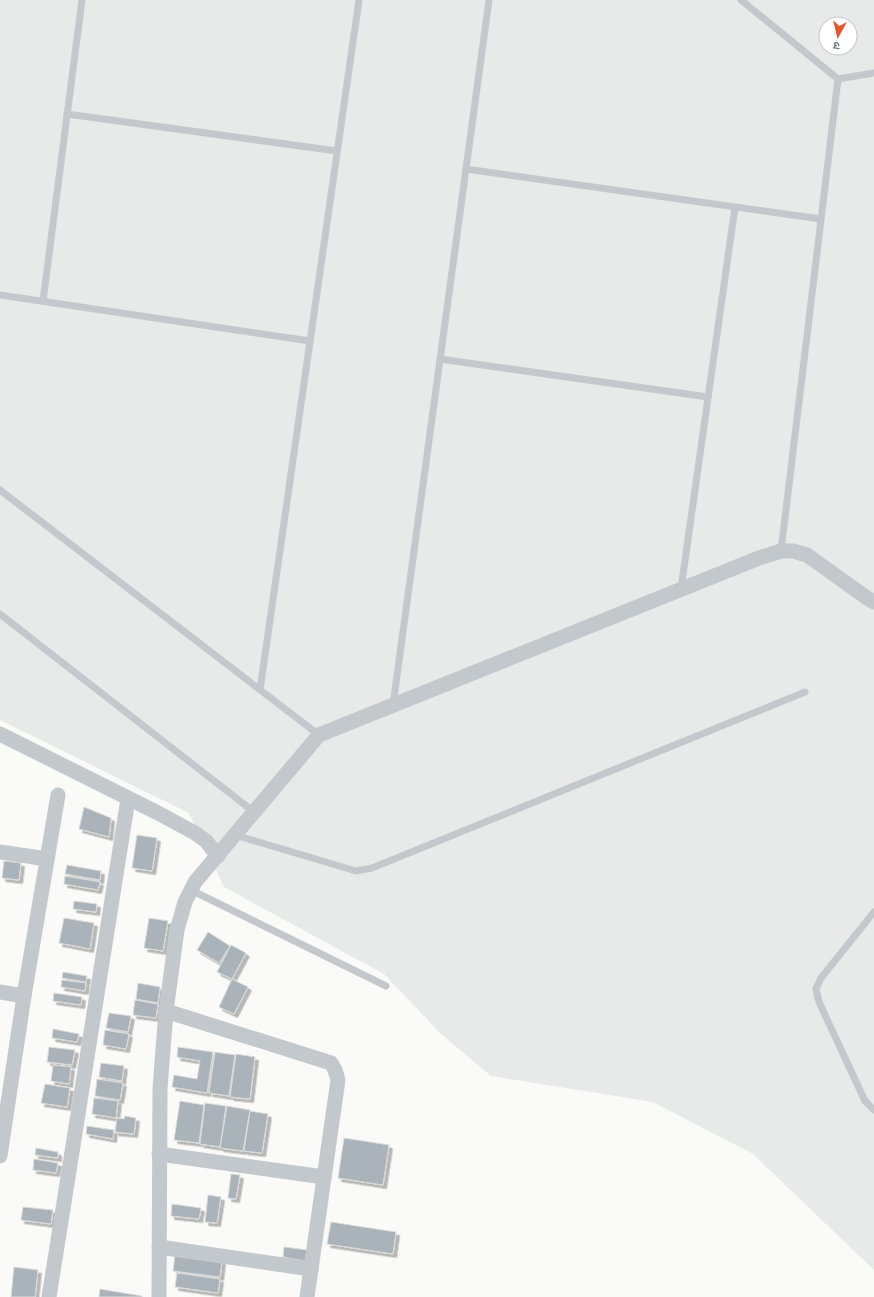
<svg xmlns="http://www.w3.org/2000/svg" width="874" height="1297" viewBox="0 0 874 1297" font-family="'Archivo Narrow','Noto Sans Devanagari',sans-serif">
	<defs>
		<filter id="shadow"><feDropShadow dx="3.5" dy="3.5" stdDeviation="0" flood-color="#0004"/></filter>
	</defs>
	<rect width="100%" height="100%" fill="#fafaf8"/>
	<!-- built -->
	<path fill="#e8e9e9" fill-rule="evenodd" d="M0,0H874V1270L753,1154L653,1102L491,1076L441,1034L384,974L224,887L189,813L0,720ZM826,24H850V48H826Z"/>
	<!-- building -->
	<g fill="#aab3b9" stroke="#dcdcda" filter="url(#shadow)">
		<path d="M84,807L111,818L109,837L79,829Z"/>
		<path d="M137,835L157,838L152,871L132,868Z"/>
		<path d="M4,861L21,863L19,880L2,878Z"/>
		<path d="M67,865L101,871L100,880L65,874Z"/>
		<path d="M65,876L100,882L98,890L64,884Z"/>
		<path d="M74,901L97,904L96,912L73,909Z"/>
		<path d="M64,918L94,923L90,949L59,943Z"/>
		<path d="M149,918L168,921L163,951L144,948Z"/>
		<path d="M208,932L230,946L219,963L197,950Z"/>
		<path d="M231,945L246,953L232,979L217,972Z"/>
		<path d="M63,972L87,976L86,982L62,978Z"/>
		<path d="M232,979L248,987L234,1014L219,1007Z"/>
		<path d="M62,980L86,983L85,991L61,987Z"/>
		<path d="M138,983L160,987L158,1003L136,999Z"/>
		<path d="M54,993L82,997L81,1005L53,1001Z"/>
		<path d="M135,1000L158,1004L156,1018L133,1015Z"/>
		<path d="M109,1013L131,1016L128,1032L106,1028Z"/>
		<path d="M53,1029L79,1034L77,1042L52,1038Z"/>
		<path d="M105,1030L129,1034L126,1049L103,1045Z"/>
		<path d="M49,1047L75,1050L72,1065L47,1062Z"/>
		<path d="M178,1047L213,1052L207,1093L172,1087L174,1075L197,1079L200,1061L177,1057Z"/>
		<path d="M215,1052L235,1055L229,1096L209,1093Z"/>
		<path d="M236,1054L255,1057L250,1099L230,1097Z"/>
		<path d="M101,1063L124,1066L122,1081L99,1077Z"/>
		<path d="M53,1065L71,1067L69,1084L51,1081Z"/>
		<path d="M97,1079L123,1083L120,1100L95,1096Z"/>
		<path d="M45,1084L70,1088L67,1107L41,1103Z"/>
		<path d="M94,1098L118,1101L116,1118L92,1114Z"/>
		<path d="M180,1101L204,1105L199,1143L174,1140Z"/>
		<path d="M205,1103L226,1106L220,1147L200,1144Z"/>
		<path d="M227,1106L250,1110L243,1151L220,1148Z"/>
		<path d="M250,1111L268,1114L262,1153L244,1151Z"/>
		<path d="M125,1116L136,1118L134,1134L115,1132L117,1118L124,1119Z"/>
		<path d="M87,1126L114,1130L113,1139L86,1134Z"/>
		<path d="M344,1138L389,1145L383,1185L338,1178Z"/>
		<path d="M36,1148L58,1152V1158L35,1155Z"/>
		<path d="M34,1159L58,1163L56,1173L33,1170Z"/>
		<path d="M231,1174L240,1175L236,1199L228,1198Z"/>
		<path d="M208,1195L221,1197L217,1223L205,1222Z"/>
		<path d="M172,1204L201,1208L199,1219L171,1216Z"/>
		<path d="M23,1207L53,1210L51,1224L21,1220Z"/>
		<path d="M331,1222L396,1232L393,1254L327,1244Z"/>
		<path d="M284,1247L307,1250L305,1261L283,1257Z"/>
		<path d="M175,1255L222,1261L220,1277L173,1271Z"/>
		<path d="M14,1267L38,1270L35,1297H11Z"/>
		<path d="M177,1273L220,1279L218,1293L175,1287Z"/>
		<path d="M100,1289L142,1296V1297H99Z"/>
	</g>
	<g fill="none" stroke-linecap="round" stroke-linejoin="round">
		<!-- service -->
		<g stroke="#c3c8cc" stroke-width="7">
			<path d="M741,0L838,79L781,551"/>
			<path d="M838,79L874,73"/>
			<path d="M67,114L337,151"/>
			<path d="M466,169L821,219"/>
			<path d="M0,295L310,341"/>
			<path d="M43,301L82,0"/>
			<path d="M440,359L708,397"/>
			<path d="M0,490L319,735"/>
			<path d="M681,589L735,207"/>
			<path d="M0,614L254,812"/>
			<path d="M260,690L359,0"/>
			<path d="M393,705L489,0"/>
			<path d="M235,835L356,871L372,868L805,692"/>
			<path d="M191,890L386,986"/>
			<path d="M874,912L821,978L816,989L819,1002L865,1101L874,1110"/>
		</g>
		<!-- minor -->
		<g stroke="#c3c8cc" stroke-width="15">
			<path d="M0,734L158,813L195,833L206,841L218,856"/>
			<path d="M0,852L47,859"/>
			<path d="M0,992L24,996"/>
			<path d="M166,1011L331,1063L335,1070L338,1080L307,1297"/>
			<path d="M159,1154L324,1177"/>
			<path d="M0,1156L24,996L58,795"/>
			<path d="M159,1247L311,1269"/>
			<path d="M49,1297L128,799"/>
			<path d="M159,1297L160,1089L166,1011L177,930L185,902L195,882L319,735L759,558L781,551H793L807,555L867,598L874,602"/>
		</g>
	</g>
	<!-- north arrow -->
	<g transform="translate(838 36) rotate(188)"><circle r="19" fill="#ffffff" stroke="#c1c8cd"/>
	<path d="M0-3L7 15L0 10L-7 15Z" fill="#e4572e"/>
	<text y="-6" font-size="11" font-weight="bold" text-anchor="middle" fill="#657683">उ</text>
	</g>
</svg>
